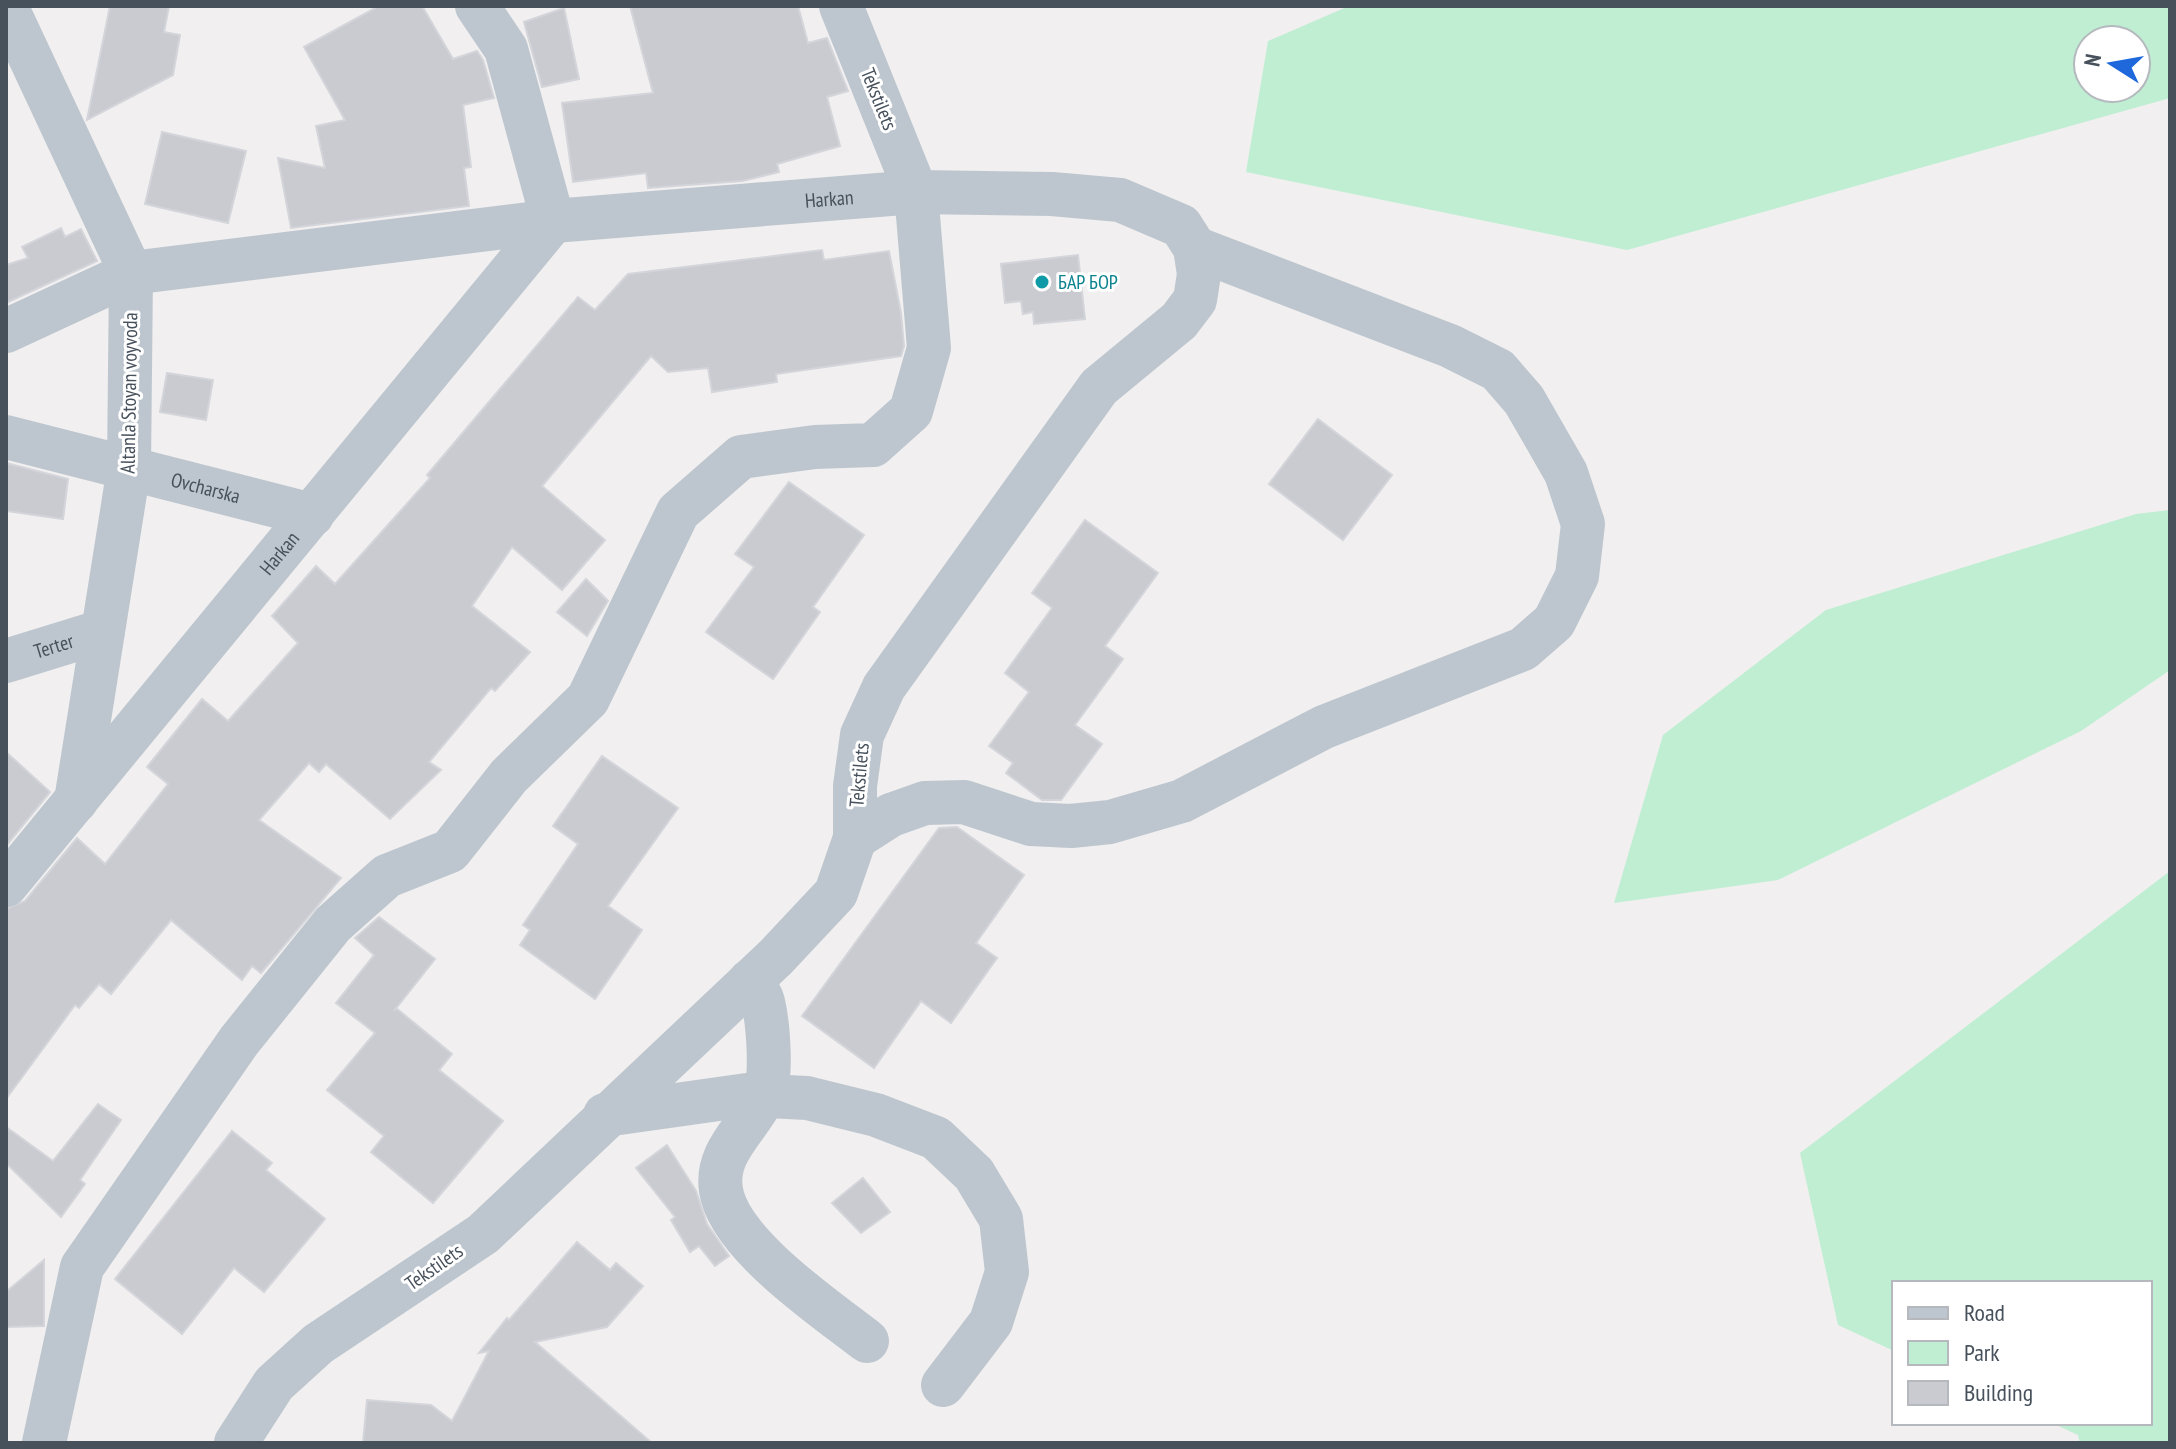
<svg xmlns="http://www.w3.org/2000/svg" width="2176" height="1449" viewBox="0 0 2176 1449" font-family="'PT Sans Narrow',sans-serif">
	<rect width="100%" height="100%" fill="#f1efef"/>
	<!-- green -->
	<g fill="#bfeed3" fill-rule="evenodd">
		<path d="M1349,6H2170V98L1627,250L1246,172L1268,41ZM2088,40H2136V88H2088Z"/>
		<path d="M2170,510V670L2081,731L1778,880L1614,903L1663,735L1826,610L2136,514Z"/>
		<path d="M2170,871V1443H2080L2078,1435L2052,1423H2150V1283H1894V1351L1838,1325L1800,1153Z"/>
	</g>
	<!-- building -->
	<g fill="#c9cbd1" stroke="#d3d5da" stroke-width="2">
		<path d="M110,6H169L164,32L180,35L173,75L87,120Z"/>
		<path d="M379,6H422L453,59L477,51L483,60L494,98L463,105L471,167L464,168L469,206L291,228L278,158L325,168L316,126L345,120L304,47Z"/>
		<path d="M630,6H798L808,43L827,38L848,91L827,97L840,146L777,164L779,172L742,181L648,188L646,173L573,182L562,103L653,93Z"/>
		<path d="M564,8L579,79L542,87L524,22Z"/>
		<path d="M162,132L246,151L228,223L145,204Z"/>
		<path d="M61,228L65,237L81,229L97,261L6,303V265L28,258L22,247Z"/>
		<path d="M822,250L824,260L889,251L901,313L904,346L901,356L776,374L777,382L712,392L708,368L668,372L651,356L542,486L605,540L562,590L512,547L472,606L530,652L495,691L491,688L429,762L441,770L390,819L326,764L319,772L309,763L259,820L341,878L261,973L252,966L242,980L171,920L111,994L99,984L79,1008L75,1005L6,1099V909L25,901L77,838L105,864L168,784L147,767L202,699L228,721L298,643L272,616L316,566L335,584L430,478L427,475L578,297L595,310L628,274Z"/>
		<path d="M1078,255L1085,319L1034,324L1033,312L1023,314L1021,301L1005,303L1001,264Z"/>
		<path d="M167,373L213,380L206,420L160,412Z"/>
		<path d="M1318,419L1392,475L1343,540L1269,484Z"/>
		<path d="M6,463L68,479L63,519L6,511Z"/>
		<path d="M789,482L864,535L813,607L820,612L773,679L706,632L754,567L735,554Z"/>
		<path d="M1085,520L1158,573L1105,646L1123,659L1075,725L1102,744L1061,800H1042L1006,773L1013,763L989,746L1029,692L1005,673L1052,608L1032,593Z"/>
		<path d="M586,579L608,601L587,636L557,612Z"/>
		<path d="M6,752L50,792L6,846Z"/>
		<path d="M602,756L678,808L608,906L642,930L595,999L520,945L530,930L523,925L578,844L553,826Z"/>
		<path d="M957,827L1024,875L976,943L997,958L951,1023L921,1001L874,1068L802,1016L939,828Z"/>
		<path d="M379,917L435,959L394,1011L396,1008L452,1054L439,1070L503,1121L433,1203L371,1152L384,1136L327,1090L375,1033L336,1003L374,955L355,938Z"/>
		<path d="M98,1104L121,1120L80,1180L85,1184L61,1217L6,1163V1127L53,1161Z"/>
		<path d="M232,1131L272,1163L266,1170L325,1219L264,1292L234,1268L182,1334L115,1279Z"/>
		<path d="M667,1145L696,1191L707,1224L729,1256L715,1266L699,1246L690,1252L671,1220L675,1217L636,1168Z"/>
		<path d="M863,1178L890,1212L861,1233L832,1203Z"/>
		<path d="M577,1242L610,1270L616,1263L643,1286L607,1327L535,1342L652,1443H363L367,1400L431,1405L452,1421L489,1351L479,1353L507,1318L509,1320Z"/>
		<path d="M44,1260V1326L6,1327V1292Z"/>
	</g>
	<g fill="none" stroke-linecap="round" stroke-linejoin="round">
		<!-- minor -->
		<g stroke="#bdc6ce" stroke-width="44">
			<path d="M6,6L131,273L129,468L76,801"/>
			<path id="s1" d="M6,331L131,273L553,221L916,192L1052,194L1120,200L1181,226L1195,248L1199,274L1195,300L1179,321L1099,387L884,687L862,735L855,786V838L836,893L776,957L483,1234L318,1344L274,1384L236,1443"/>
			<path id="s2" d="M6,437L312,515"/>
			<path id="s3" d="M6,661L103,631"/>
			<path d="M855,838L891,815L925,803L964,802L1031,824L1071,826L1110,822L1182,801L1324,727L1523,649L1554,622L1577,576L1583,524L1566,473L1524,400L1498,370L1450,346L1195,248"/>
			<path id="s4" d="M6,885L553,221L506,49L477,6"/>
			<path d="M750,981C755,987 761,994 763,1002C768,1023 773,1079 763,1098C747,1130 715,1152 721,1190C729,1244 826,1309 867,1341"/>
			<path d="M605,1115L747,1095L807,1098L876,1115L936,1138L974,1174L1001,1219L1007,1272L991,1322L943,1385"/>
			<path d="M44,1443L82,1267L239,1041L333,924L387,876L450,851L509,776L588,699L678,512L741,457L815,447L873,445L911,411L929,348L916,192L841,6"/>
		</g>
	</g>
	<!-- markers -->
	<circle fill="#0f9aa8" stroke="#fff" stroke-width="3" cx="1042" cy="282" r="8"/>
	<g text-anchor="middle" stroke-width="6" stroke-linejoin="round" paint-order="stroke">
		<!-- street labels -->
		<g font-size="20" fill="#47515c" stroke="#fff">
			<text transform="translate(879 99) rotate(68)" y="7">Tekstilets</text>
			<text dy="7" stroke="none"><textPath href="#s1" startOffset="840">Harkan</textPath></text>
			<text transform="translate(129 393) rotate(-89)" y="7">Altanla Stoyan voyvoda</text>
			<text dy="7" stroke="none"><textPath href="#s2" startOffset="206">Ovcharska</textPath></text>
			<text dy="7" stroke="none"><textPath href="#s4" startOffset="430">Harkan</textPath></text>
			<text dy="7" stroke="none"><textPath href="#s3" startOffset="50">Terter</textPath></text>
			<text transform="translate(859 775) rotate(-85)" y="7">Tekstilets</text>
			<text transform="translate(434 1267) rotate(-35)" y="7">Tekstilets</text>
		</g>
		<!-- culture labels -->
		<g font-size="20" fill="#0d838f" stroke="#fff" text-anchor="start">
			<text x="1058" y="289">БАР БОР</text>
		</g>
	</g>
	<!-- border -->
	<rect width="2176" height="1449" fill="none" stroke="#47515c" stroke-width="16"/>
	<!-- legend -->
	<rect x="1892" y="1281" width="260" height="144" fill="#ffffff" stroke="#b5b9be" stroke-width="2"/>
	<rect x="1908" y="1307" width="40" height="12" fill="#bdc6ce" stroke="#b5b9be" stroke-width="2"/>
	<text x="1964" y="1321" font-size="24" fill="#47515c">Road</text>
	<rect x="1908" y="1341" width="40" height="24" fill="#bfeed3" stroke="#b5b9be" stroke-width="2"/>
	<text x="1964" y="1361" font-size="24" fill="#47515c">Park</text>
	<rect x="1908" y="1381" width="40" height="24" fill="#c9cbd1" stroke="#b5b9be" stroke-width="2"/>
	<text x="1964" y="1401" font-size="24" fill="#47515c">Building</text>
	<!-- north arrow -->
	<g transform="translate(2112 64) rotate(281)"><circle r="38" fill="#ffffff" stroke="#b5b9be" stroke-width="2"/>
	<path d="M0-6L14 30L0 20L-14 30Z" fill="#1e68dc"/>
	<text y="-12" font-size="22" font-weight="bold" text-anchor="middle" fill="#47515c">N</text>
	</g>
</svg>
